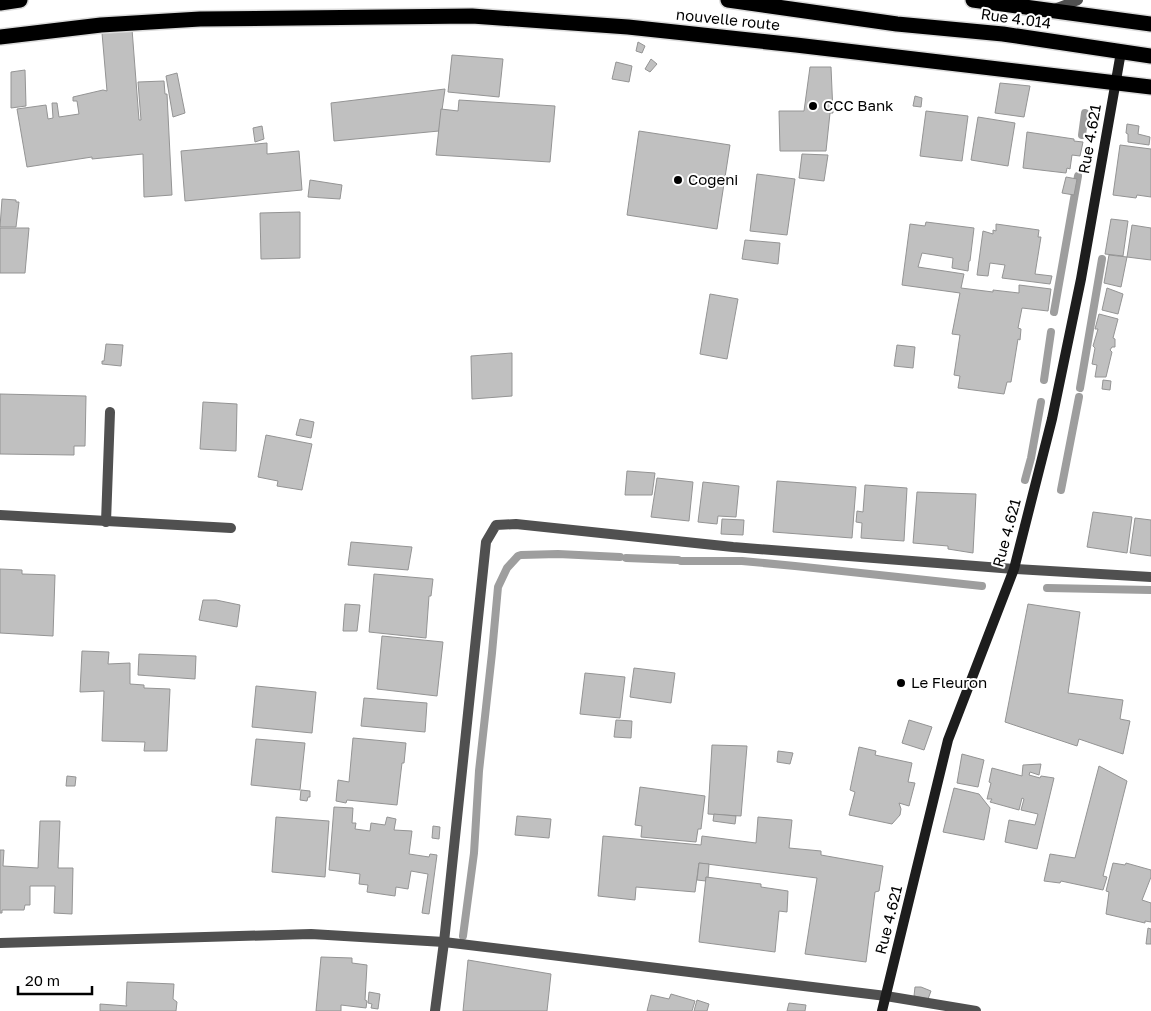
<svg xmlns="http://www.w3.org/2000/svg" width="1151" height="1011" viewBox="0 0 1151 1011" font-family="'Golos Text',sans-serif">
	<rect width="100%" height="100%" fill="#fff"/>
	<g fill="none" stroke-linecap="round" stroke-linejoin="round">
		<!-- stream -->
		<g stroke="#9e9e9e" stroke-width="8">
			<path d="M1082,135L1085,113"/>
			<path d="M1054,312L1078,176"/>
			<path d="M1044,380L1051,332"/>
			<path d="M1080,388L1102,259"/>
			<path d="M1025,480L1031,458L1041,402"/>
			<path d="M1061,490L1079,397"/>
			<path d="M626,558L678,560"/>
			<path d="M681,561H742L795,566L982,586"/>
			<path d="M1047,588L1151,590"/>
			<path d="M463,936L474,853L479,771L492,653L498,587L507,568L518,556L521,555L558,554L620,557"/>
		</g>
	</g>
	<!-- building -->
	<g fill="#c0c0c0" stroke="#949494">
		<path d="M132,29L139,120H141L138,82L164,81L165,94H167L172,195L144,197L143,154L92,159V157L27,167L17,109L46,105L48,119L53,118L52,103H57L59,117L79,114L77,101H73V97L103,90L107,91L102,33L104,31Z"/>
		<path d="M638,42L645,46L642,53L636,51Z"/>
		<path d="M452,55L503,59L499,97L448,92Z"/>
		<path d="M651,59L657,64L650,72L645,69Z"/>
		<path d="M616,62L632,66L629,82L612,79Z"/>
		<path d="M810,67H831L833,113H830L826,151H780L779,111H804Z"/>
		<path d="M25,70L26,106L11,108V72Z"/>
		<path d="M177,73L185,113L173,117L166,76Z"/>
		<path d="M1000,83L1030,86L1024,117L995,113Z"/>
		<path d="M445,89L439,131L334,141L331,103Z"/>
		<path d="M915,96L922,98L921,107L913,106Z"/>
		<path d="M459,100L555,106L550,162L436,155L441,109L458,111Z"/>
		<path d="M926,111L968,116L962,161L920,156Z"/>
		<path d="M978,117L1015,123L1008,166L971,160Z"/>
		<path d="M1127,124L1139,126L1138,134L1150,137L1149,145L1128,142V134L1126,133Z"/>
		<path d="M262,126L264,139L255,142L253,128Z"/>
		<path d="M639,131L730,145L717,229L627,215Z"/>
		<path d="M1027,132L1074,139V141L1083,142L1080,156L1072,155L1070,169L1067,168L1066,173L1023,168Z"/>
		<path d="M267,143V154L299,151L302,190L185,201L181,151Z"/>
		<path d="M1120,145L1151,149V197L1137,195L1136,198L1113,195Z"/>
		<path d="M802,154L828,155L824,181L799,178Z"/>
		<path d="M757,174L795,179L787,235L750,231Z"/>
		<path d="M1066,177L1077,179L1074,195L1062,193Z"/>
		<path d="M310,180L342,185L340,199L308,197Z"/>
		<path d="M2,199L16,200V202H19L16,227H0Z"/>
		<path d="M300,212V258L261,259L260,213Z"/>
		<path d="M1111,219L1128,221L1123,256L1105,254Z"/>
		<path d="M926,222L974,228L970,261H969L968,271L952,268L953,258L922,253L918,267L964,274L961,288L993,292V290L1019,293V285L1051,289L1048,311L1022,308L1018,328L1021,329L1020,340L1018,339L1011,382H1007L1004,394L958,388L960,376L954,375L960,335L952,334L960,293L902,285L910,224L925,226Z"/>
		<path d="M996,224L1039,230L1038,237H1041L1035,274L1052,276L1050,284L1002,278L1005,265L990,263L988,276L977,275L983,231L993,234V230L996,231Z"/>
		<path d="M1132,225L1151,228V260L1127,257Z"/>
		<path d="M0,228H29L25,273H0Z"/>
		<path d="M745,240L780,243L778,264L742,259Z"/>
		<path d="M1109,255L1127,257L1121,287L1104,283Z"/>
		<path d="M1107,288L1123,294L1118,314L1102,310Z"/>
		<path d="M710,294L738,299L727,359L700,354Z"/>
		<path d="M1099,314L1118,319L1113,338L1115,339V347H1112L1110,350L1112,352L1106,377H1095L1097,365L1092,364L1095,348L1093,346L1098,329H1095Z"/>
		<path d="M106,344L123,345L121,366L102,364V361H104Z"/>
		<path d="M897,345L915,347L913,368L894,366Z"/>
		<path d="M512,353V396L472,399L471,356Z"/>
		<path d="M1103,380L1111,381L1110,390L1102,389Z"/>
		<path d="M0,394L86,396L85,446H74V455L0,454Z"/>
		<path d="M203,402L237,404L236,451L200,449Z"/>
		<path d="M300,419L314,422L311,438L296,435Z"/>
		<path d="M266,435L312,444L302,490L277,486L278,481L258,477Z"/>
		<path d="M627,471L655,473L652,495H625Z"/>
		<path d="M657,478L693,482L689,521L651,517Z"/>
		<path d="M777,481L856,487L852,538L773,532Z"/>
		<path d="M703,482L739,486L736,517L718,516L717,524L698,522Z"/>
		<path d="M865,485L907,488L904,541L861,538L862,523L856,522L857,511L863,512Z"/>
		<path d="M917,492L976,494L973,553L948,549V546L913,543Z"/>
		<path d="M1093,512L1132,517L1127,553L1087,547Z"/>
		<path d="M1135,518L1151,520V556L1130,553Z"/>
		<path d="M722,519L744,520L743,535L721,534Z"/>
		<path d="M351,542L412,547L408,570L348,565Z"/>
		<path d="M0,569L22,570V574L55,575L53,636L0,633Z"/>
		<path d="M374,574L433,579L431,596H429L426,638L369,632Z"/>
		<path d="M203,600H216L240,605L237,627L199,620Z"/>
		<path d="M345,604L360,605L357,631H343Z"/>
		<path d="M1028,604L1080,612L1068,693L1123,700L1120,719L1130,721L1123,754L1079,739L1077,746L1005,722Z"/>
		<path d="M382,636L443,642L437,696L377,689Z"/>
		<path d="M82,651L109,652L108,664L130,663V684L144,685V688L170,689L167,751H144L145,742L102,741L104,691L80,692Z"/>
		<path d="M139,654L196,656L195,679L138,675Z"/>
		<path d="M634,668L675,673L671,703L630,697Z"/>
		<path d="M585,673L625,677L620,718L580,714Z"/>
		<path d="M256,686L316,692L312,733L252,727Z"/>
		<path d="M364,698L427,703L425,732L361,726Z"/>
		<path d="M616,720L632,721L631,738L614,737Z"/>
		<path d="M909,720L932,727L924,750L902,743Z"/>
		<path d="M353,738L406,743L404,763H402L397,805L347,800L346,803L336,801L338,780L349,782Z"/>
		<path d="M256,739L305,743L300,790L251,785Z"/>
		<path d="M712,745L747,746L741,816L708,814Z"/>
		<path d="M859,747L876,751L875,755L912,763L908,782L915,783L909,806L899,803L901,809L900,815L892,824L849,815L855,792L850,790Z"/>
		<path d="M778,751L793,753L790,764L777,762Z"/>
		<path d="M962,754L984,760L978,787L957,783Z"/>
		<path d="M1041,764L1039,775L1030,772L1029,775L1040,778L1041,776L1054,778L1037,849L1005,842L1009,820L1035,825L1038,814L1021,810L1024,799L1022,798L1019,810L990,802L992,799H987L991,783L989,782L992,768L1022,776L1023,765Z"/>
		<path d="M1099,766L1127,781L1103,876L1107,877L1103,890L1061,881L1060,883L1044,881L1050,854L1075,858Z"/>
		<path d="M67,776L76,777L75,786H66Z"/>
		<path d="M640,787L705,796L701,829H698L696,842L641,837L642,826L635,825Z"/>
		<path d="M954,788L979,794L990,808L984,840L943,832Z"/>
		<path d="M301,790L310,791V797H308L307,801L300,800Z"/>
		<path d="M334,807L353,808L352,823H356L355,829L370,831L371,823L385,825L387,817L396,819L394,830L412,831L409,854L429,857L430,854L437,855L429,914L422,913L428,874L411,871L408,889L396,887L395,896L367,892L368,885L359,884L360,874L329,870Z"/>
		<path d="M714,814L736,816L735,824L713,821Z"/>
		<path d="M517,816L551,819L549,838L515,835Z"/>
		<path d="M276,817L329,821L325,877L272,872Z"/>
		<path d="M758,817L792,820L789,848L821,851V855L883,866L879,891L875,892L866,962L805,954L817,878L699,863L695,892L636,887L635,900L598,896L603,836L701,845L702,836L756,843Z"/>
		<path d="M40,821H60L58,868H73L72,914L54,913L55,886H30V905H25L24,910H2V913H0V850H4L3,866L38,868Z"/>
		<path d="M433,826L440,827L439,839L432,838Z"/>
		<path d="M699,863L709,864L708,878L706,877V881L697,880Z"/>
		<path d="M1113,863L1125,865L1126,863L1151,870V877L1142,900L1151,903V922L1145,921V923L1106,914L1109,892L1106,891Z"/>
		<path d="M706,877L761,884V887L788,891L787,912L779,911L775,952L699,942Z"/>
		<path d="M1148,928L1151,929V944H1146Z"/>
		<path d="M321,957L352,958V963L367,965L365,1000L367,1001L366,1008L341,1005V1011H316Z"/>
		<path d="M468,960L551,974L547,1011H463Z"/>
		<path d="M127,982L174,984L173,999L177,1002L176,1011H100V1004L127,1006L126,1004Z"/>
		<path d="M915,987H921L931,991L928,999L914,996Z"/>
		<path d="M369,992L380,994L378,1009L371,1008L372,1004L368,1003Z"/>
		<path d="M671,994L695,1001L692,1011H647L651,995L669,999Z"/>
		<path d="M697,1000L709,1004L707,1011H694Z"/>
		<path d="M789,1003L806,1005L805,1011H787Z"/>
	</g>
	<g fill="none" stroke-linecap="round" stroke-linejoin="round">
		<defs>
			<g id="highway">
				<path d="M728,0L897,24L1003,34L1151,56"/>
				<path d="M973,0L1151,24"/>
				<path d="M0,3L20,0"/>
				<path d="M0,37L101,25L200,19L472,16L628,27L796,45L1151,87"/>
			</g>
		</defs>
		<!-- highway casing -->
		<use href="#highway" stroke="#dbdbdb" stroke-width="18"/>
		<!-- lane -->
		<g stroke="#505050" stroke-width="10">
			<path d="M1052,10L1078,0"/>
			<path d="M106,522L110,412"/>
		</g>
		<!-- street -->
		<g stroke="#505050" stroke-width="10">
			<path d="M0,515L231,528"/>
			<path d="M0,943L311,934L444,942L886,996L976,1011"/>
			<path d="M435,1011L444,942L486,542L496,525L516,524L733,547L1014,569L1151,577"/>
		</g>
		<!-- secondary -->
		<path stroke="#1d1d1d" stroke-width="10" d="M882,1011L948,740L1014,569L1052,419L1081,279L1121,52"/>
		<!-- highway -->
		<use href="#highway" stroke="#000" stroke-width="15"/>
	</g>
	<!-- markers -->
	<g fill="#000" stroke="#fff" stroke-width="2">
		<circle cx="813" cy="106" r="5"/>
		<circle cx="678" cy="180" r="5"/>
		<circle cx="901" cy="683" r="5"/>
	</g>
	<g text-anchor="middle" stroke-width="4" stroke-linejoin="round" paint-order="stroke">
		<!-- street labels -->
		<g font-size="15" fill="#000" stroke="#fff">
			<text transform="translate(1016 19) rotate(8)" y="5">Rue 4.014</text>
			<text transform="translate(728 20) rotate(6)" y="5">nouvelle route</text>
			<text transform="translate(1090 139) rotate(-80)" y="5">Rue 4.621</text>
			<text transform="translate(1007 533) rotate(-75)" y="5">Rue 4.621</text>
			<text transform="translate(889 920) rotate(-76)" y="5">Rue 4.621</text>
		</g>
		<!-- poi labels -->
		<g font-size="15" fill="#000" stroke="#fff" text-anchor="start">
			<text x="823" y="111">CCC Bank</text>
			<text x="688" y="185">Cogeni</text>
			<text x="911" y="688">Le Fleuron</text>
		</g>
	</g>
	<!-- scale -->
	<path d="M18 986v8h74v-8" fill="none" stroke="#000000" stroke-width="2.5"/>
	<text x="25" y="986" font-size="15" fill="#000000" stroke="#ffffff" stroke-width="4" paint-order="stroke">20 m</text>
</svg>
